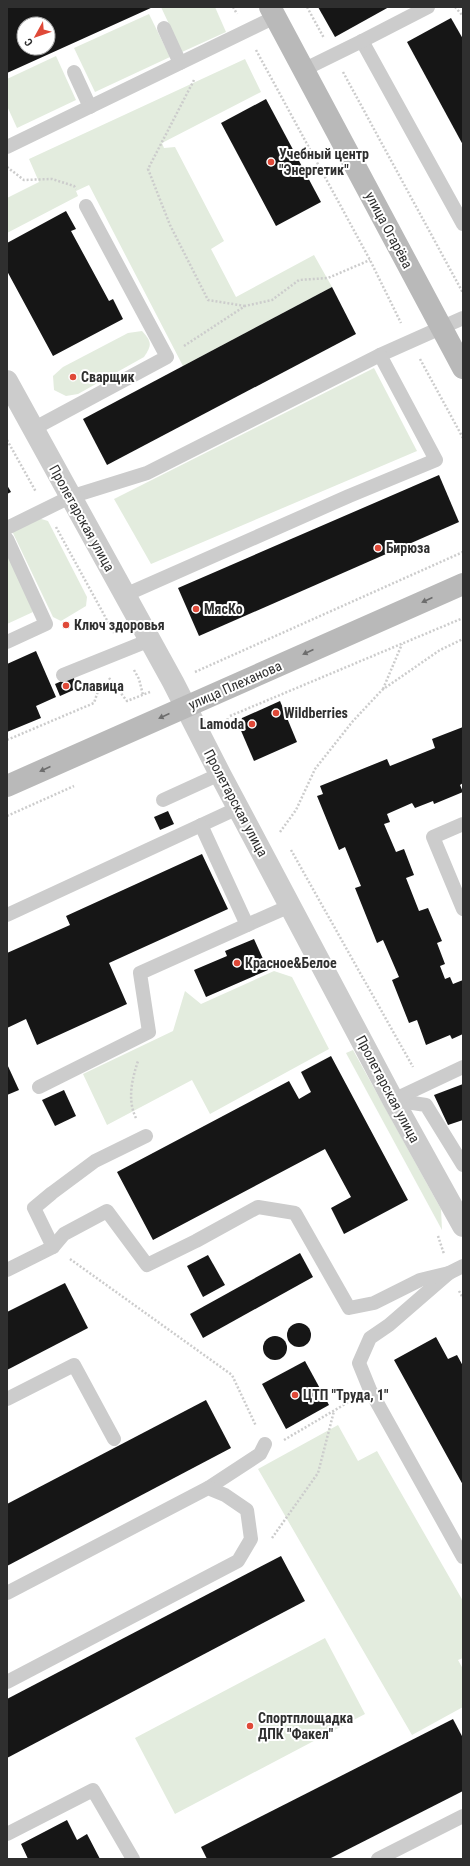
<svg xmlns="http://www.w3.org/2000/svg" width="470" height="1866" viewBox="0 0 470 1866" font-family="'Roboto Condensed',sans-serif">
	<rect width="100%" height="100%" fill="#fff"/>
	<!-- green -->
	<g fill="#e3ecde">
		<path d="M161,7H215L226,32L182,52Z"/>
		<path d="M149,14L170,57L95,92L74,48Z"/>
		<path d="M56,56L76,100L17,128L7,106V79Z"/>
		<path d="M245,59L261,92L162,143L164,148L175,147L224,241L211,249L236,297L314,255L332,287L183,366L89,185L76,191L78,196L7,233V198L39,182L29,159Z"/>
		<path d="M142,331C152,342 152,345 144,357L78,394L66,396L54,390L53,376L63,367L128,333Z"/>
		<path d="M374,368L417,451L151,564L114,499Z"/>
		<path d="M38,518L48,521L87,597L86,606L61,621L53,617L12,531Z"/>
		<path d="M10,557L33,612L7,624V559Z"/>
		<path d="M274,971L292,977L329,1049L210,1114L192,1080L107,1125L83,1074L173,1031L185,991L201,1004Z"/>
		<path d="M353,1050L441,1209L442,1230L346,1053Z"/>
		<path d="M338,1425L358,1461L377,1451L463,1601V1658L458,1660L463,1669V1707L412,1735L258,1469Z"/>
		<path d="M325,1638L365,1714L175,1814L135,1738Z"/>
	</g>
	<!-- building -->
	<g fill="#161616" fill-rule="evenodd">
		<path d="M7,7H153L7,73ZM24,24H48V48H24Z"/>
		<path d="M318,7H389L335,37Z"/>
		<path d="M451,18L463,39V145L407,42Z"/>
		<path d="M266,99L321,202L276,226L221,123Z"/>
		<path d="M66,211L76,229L71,231L109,301L113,299L123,319L53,356L7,271V243Z"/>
		<path d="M332,287L356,334L107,465L83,419Z"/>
		<path d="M439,475L459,522L199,636L178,588Z"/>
		<path d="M7,485L11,492L7,494Z"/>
		<circle cx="66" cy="625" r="4"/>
		<path d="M36,651L56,697L36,706L41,718L7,732V664Z"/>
		<path d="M73,676L78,688L60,696L55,684Z"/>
		<path d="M280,701L297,742L254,761L239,726L242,718Z"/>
		<path d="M463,727V783L460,785L463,792L434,804L433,801L415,808L412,803L387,814L390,822L384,824L396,852L404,849L414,875L406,878L419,911L428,908L442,941L437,943L445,964L440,966L445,979L450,977L453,984L463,980V1034L452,1039L450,1035L426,1045L417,1020L409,1023L392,980L399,977L383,940L377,943L355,888L361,886L345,847L339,850L317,796L323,794L320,786L387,759L390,766L435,748L432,739Z"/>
		<path d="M168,811L174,824L160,830L154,817Z"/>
		<path d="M202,854L228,909L109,963L127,1004L37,1045L26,1019L7,1028V953L70,925L66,916Z"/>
		<path d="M254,939L268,970L206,997L194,970L227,956L225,951Z"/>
		<path d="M331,1056L408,1200L344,1234L331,1208L351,1197L325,1149L153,1240L117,1172L289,1081L299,1099L311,1092L301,1072Z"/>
		<path d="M7,1064L19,1090L7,1095Z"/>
		<path d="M463,1084V1120L448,1125L434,1095Z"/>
		<path d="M64,1090L76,1116L55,1126L42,1100Z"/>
		<path d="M300,1253L313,1277L203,1338L190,1314Z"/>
		<path d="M208,1255L225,1285L203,1297L187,1266Z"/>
		<path d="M65,1283L88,1328L7,1370V1312Z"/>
		<circle cx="299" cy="1335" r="12"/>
		<circle cx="275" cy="1348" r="12"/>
		<path d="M436,1337L448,1359L457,1355L463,1366V1485L394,1360Z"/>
		<path d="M305,1361L329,1405L286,1429L262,1384Z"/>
		<path d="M206,1400L231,1448L7,1566V1504Z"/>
		<path d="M281,1556L305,1601L7,1758V1699Z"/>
		<path d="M453,1719L463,1738V1791L329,1859H207L201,1847Z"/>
		<path d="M67,1820L77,1840L87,1834L100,1859H28L21,1844Z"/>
	</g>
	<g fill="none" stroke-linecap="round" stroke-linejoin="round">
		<!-- path -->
		<g stroke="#ccc" stroke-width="2.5" stroke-dasharray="2 2" stroke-linecap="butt">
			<path d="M233,7L237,14"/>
			<path d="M307,7L324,38"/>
			<path d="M455,7L463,16"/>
			<path d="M256,50L370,260L401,323"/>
			<path d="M343,72L463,293"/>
			<path d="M194,80L148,169L170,225L208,300L245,306"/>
			<path d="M7,167L24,180L52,179L74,186L76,189"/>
			<path d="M184,346L245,306L272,300L299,280L328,278L370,260"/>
			<path d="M420,359L463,438"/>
			<path d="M7,440L36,492"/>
			<path d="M56,527L114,633"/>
			<path d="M134,670L139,679L143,695"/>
			<path d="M195,672L463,552"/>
			<path d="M109,678L127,701L150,692"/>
			<path d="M383,689L402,644"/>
			<path d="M230,716L463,618"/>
			<path d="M226,728L228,717"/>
			<path d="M7,740L94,703L101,682"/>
			<path d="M7,816L74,786"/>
			<path d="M280,832L296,810L315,769L353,721L382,690L440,650L463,639"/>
			<path d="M291,850L413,1067"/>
			<path d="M136,1118C127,1100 132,1079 138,1061"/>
			<path d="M438,1236L444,1254"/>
			<path d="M70,1259L232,1375L256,1426"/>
			<path d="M459,1291L463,1298"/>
			<path d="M284,1440L352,1400"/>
			<path d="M272,1538L318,1473L334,1411"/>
		</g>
		<!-- lane -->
		<g stroke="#ccc" stroke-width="14">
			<path d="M164,28L180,63"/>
			<path d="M362,41L463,224"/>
			<path d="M303,70L362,41L428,7"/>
			<path d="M74,72L90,107"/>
			<path d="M7,147L275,17"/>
			<path d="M33,429L167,357L86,206"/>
			<path d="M7,528L70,497L147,473L380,355L463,318"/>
			<path d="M7,539L46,624L7,642"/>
			<path d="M125,595L349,496L436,460L380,355"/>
			<path d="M63,675L150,640"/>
			<path d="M163,800L220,774"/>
			<path d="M463,824L433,837L463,909"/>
			<path d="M7,915L238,808"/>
			<path d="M247,925L290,906"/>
			<path d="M39,1087L149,1032L140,973L247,925L201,825"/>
			<path d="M393,1100L426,1105L463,1165"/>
			<path d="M393,1100L463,1067"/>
			<path d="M53,1247L34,1208L52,1193L95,1161L146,1136"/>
			<path d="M463,1266L449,1273L389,1325L370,1338L359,1363L370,1390L463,1557"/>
			<path d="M7,1270L53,1247L64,1234L107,1211L147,1265L196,1241L258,1207L295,1213L349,1308L374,1303L420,1280L449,1273"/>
			<path d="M7,1399L74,1365L114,1439"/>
			<path d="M208,1488L260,1454L265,1444"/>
			<path d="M7,1593L208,1488L225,1495L247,1510L251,1539L238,1561L7,1682"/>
			<path d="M7,1834L93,1790L133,1859"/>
			<path d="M378,1859L463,1816"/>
		</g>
		<!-- street -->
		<path stroke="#ccc" stroke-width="22" d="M7,381L173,682L220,774L393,1100L463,1226"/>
		<!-- secondary -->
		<g stroke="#b9b9b9" stroke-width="22">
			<path d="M270,7L463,368"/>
			<path d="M7,786L463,584"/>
		</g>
	</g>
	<!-- one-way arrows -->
	<defs><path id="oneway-solid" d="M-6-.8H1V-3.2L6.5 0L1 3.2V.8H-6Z"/></defs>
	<g fill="#6d6d6d">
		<use href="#oneway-solid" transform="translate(427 600) rotate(156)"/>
		<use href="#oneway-solid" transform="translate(308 652) rotate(156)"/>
		<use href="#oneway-solid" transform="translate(164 716) rotate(156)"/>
		<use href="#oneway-solid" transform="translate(45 769) rotate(156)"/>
	</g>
	<!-- markers -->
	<g fill="#df4938" stroke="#fff" stroke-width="1.5">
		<circle cx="271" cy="162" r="4"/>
		<circle cx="73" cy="377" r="4"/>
		<circle cx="378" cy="548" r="4"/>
		<circle cx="196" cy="609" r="4"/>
		<circle cx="66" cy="625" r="4"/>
		<circle cx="66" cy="686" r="4"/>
		<circle cx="276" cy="713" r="4"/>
		<circle cx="252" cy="724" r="4"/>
		<circle cx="237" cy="963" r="4"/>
		<circle cx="295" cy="1395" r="4"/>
		<circle cx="250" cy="1726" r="4"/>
	</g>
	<g text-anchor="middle" stroke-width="4" stroke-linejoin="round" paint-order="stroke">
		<!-- poi labels -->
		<g font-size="14" font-weight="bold" fill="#2f2f2f" stroke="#fff" text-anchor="start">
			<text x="279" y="159">Учебный центр<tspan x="279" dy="16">"Энергетик"</tspan></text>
			<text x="81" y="382">Сварщик</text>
			<text x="386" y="553">Бирюза</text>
			<text x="204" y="614">МясКо</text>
			<text x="74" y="630">Ключ здоровья</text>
			<text x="74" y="691">Славица</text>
			<text x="284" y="718">Wildberries</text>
			<text x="244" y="729" text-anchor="end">Lamoda</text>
			<text x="245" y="968">Красное&amp;Белое</text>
			<text x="303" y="1400">ЦТП "Труда, 1"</text>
			<text x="258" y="1723">Спортплощадка<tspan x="258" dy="16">ДПК "Факел"</tspan></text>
		</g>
		<!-- street labels -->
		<g font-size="14" fill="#2f2f2f" stroke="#fff">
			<text transform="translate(389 230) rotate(62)" y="5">улица Огарёва</text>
			<text transform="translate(82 518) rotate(61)" y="5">Пролетарская улица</text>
			<text transform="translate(235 685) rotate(-24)" y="5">улица Плеханова</text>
			<text transform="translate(236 803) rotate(62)" y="5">Пролетарская улица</text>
			<text transform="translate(388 1089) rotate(62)" y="5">Пролетарская улица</text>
		</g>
	</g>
	<!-- border -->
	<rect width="470" height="1866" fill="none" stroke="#2f2f2f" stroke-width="16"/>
	<!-- north arrow -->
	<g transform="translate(36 36) rotate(230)"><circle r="19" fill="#ffffff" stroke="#acacac"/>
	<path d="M0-3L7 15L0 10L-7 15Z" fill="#df4938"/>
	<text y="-6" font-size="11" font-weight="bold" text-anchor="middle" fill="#2f2f2f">С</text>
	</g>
</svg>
